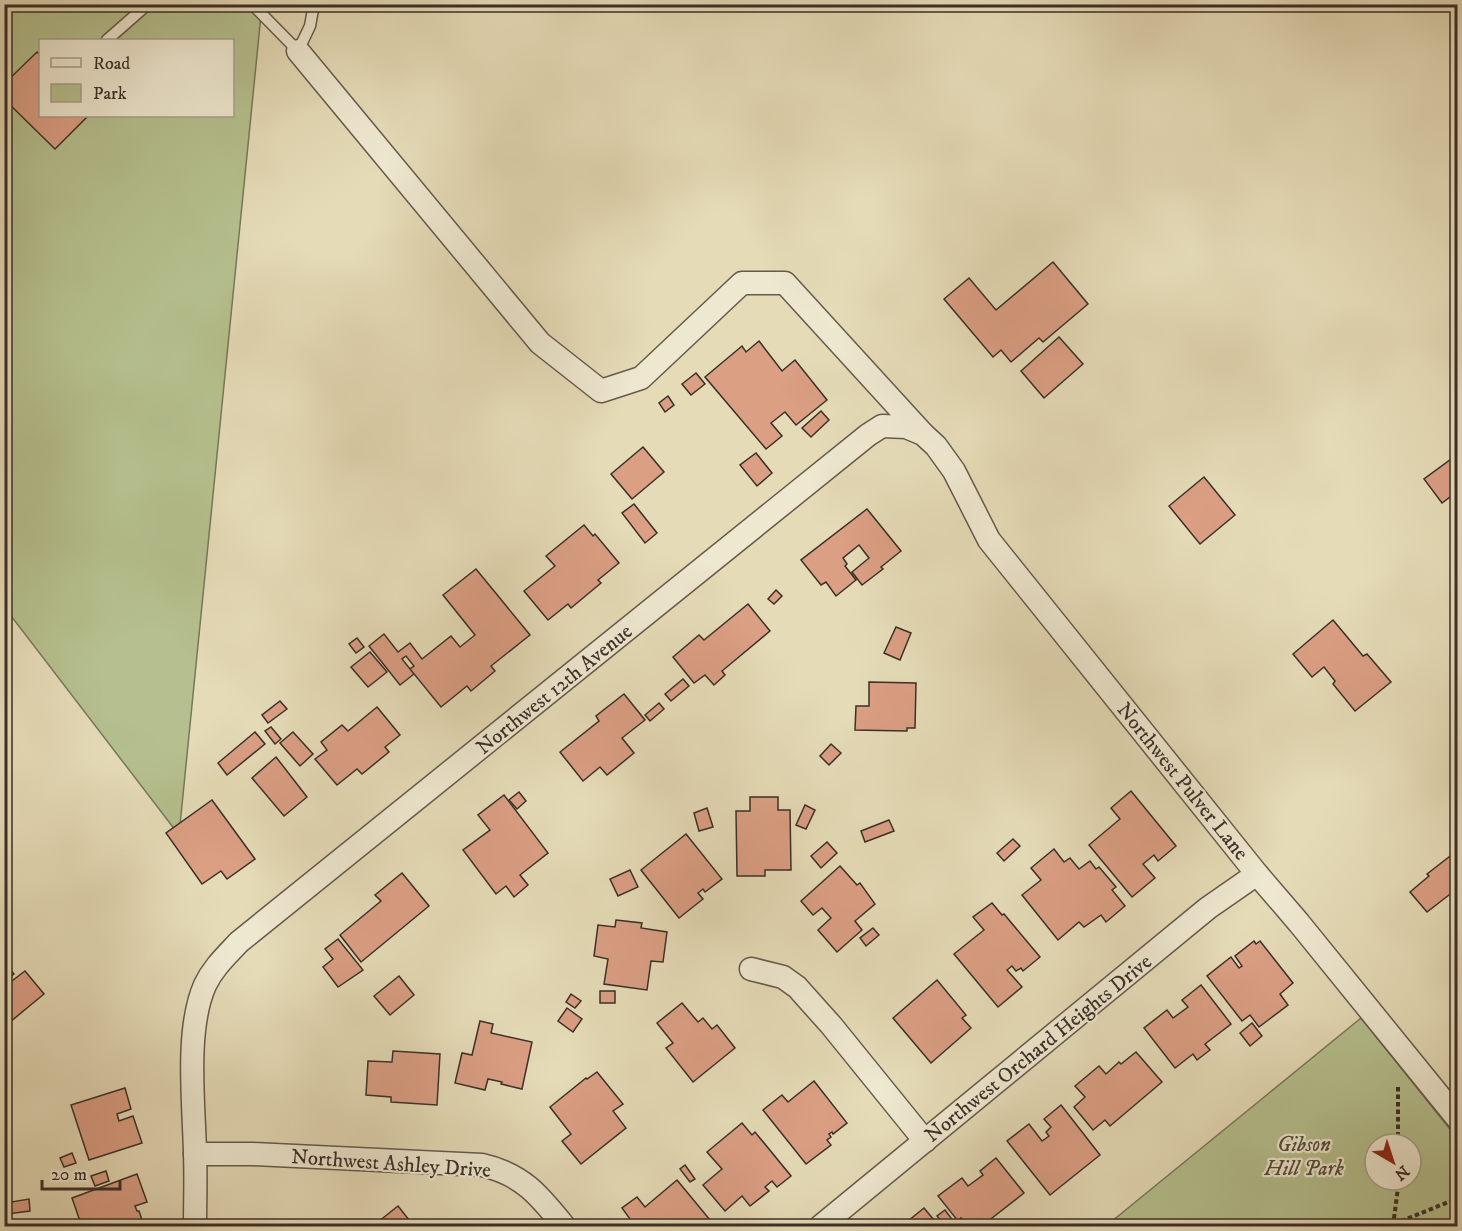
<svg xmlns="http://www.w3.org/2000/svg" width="1462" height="1231" viewBox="0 0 1462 1231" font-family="'IM FELL DW Pica',serif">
	<rect width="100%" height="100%" fill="#e5dbb7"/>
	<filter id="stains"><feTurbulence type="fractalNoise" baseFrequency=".00333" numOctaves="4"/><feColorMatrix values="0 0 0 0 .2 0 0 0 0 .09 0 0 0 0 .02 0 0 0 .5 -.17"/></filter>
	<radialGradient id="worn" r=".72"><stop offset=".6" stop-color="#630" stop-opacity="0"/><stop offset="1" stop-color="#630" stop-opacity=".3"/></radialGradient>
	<!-- green -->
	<g fill="#b5c08e" stroke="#78785c" stroke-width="1.5" fill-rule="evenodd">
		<path d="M5,5H262L179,835L5,608ZM40,40H232V116H40Z"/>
		<path d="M1361,1018L1457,1138V1226H1106ZM1375,1144H1411V1180H1375Z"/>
	</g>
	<!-- building -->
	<g fill="#db9f84" stroke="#3b2f29" stroke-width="1.5">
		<path d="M37,52L40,55V116H88L55,149L4,99V84Z"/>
		<path d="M1053,262L1088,304L1043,342L1039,338L1011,362L1001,350L993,357L944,299L969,278L996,310Z"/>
		<path d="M1059,337L1083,364L1044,398L1021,371Z"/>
		<path d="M759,341L782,371L795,360L827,400L796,425L785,412L771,423L782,436L766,449L705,377L742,346L746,352Z"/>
		<path d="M696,373L705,384L691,395L682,384Z"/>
		<path d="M668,396L674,405L665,412L659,403Z"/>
		<path d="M821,411L829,420L811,437L802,428Z"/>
		<path d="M643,447L664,472L632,499L611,474Z"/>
		<path d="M756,453L772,473L757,486L740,465Z"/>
		<path d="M1458,454V491L1442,503L1424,479Z"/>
		<path d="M1204,477L1235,515L1200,544L1169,506Z"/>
		<path d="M634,504L657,533L645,543L622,513Z"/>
		<path d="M867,509L901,551L881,567L883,569L862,585L852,572L869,558L859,545L843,558L847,564L845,566L856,580L836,596L826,582L821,585L801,560Z"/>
		<path d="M584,525L593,536L595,534L619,563L598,580L601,583L571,608L568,604L548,620L524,591L555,566L546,556Z"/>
		<path d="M476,569L530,635L491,666L495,671L471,691L467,686L441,707L410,669L414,666L406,656L402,659L414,674L400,685L369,646L384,634L398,652L410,643L422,659L451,636L460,647L475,635L443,595Z"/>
		<path d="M776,590L782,596L774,604L768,599Z"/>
		<path d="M748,604L770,631L722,671L725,675L714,685L705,675L694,683L673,657L699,635L704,640Z"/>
		<path d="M1333,620L1363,656L1367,654L1391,682L1355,711L1333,684L1335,681L1324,667L1312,677L1293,654Z"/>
		<path d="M896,627L911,633L900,660L884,653Z"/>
		<path d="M357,638L364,647L356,653L349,644Z"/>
		<path d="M370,652L387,672L368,687L351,667Z"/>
		<path d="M683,679L689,686L671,701L665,694Z"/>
		<path d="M869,682L916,683L915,728H907V731L855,730L856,706H869Z"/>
		<path d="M624,694L645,720L622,738L634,753L607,775L600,767L583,781L560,752L599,721L596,716Z"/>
		<path d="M280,701L287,709L268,723L262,715Z"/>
		<path d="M659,703L664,709L650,721L645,715Z"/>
		<path d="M377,707L400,735L385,747L389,752L362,774L357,769L337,785L315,759L327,750L321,742L342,725L348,731Z"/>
		<path d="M271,727L281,739L275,744L265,731Z"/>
		<path d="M255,732L265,744L227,775L218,763Z"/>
		<path d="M293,732L313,754L300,766L280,743Z"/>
		<path d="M831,744L841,753L829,765L820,756Z"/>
		<path d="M276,757L307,797L284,816L252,778Z"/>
		<path d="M1131,791L1176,846L1158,861L1154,855L1143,864L1155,878L1132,897L1089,845L1120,819L1111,808Z"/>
		<path d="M519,792L526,801L517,809L509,800Z"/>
		<path d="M504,795L548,853L520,875L528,885L514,897L506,886L496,894L463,850L490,830L478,815Z"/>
		<path d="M750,797H778V810H790L791,870H765V876H737L736,811H750Z"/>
		<path d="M212,800L255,859L227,879L221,871L202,884L166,833Z"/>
		<path d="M805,805L815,810L806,829L796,825Z"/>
		<path d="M707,808L713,827L699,831L694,813Z"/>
		<path d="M889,820L894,831L865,842L861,831Z"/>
		<path d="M686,834L722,879L705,892L703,889L698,893L703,899L679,918L641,870Z"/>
		<path d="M1013,839L1020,846L1004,861L997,853Z"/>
		<path d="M827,842L837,853L821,868L811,856Z"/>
		<path d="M1054,849L1064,862L1070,858L1079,869L1090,861L1096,869L1099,867L1116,887L1112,890L1125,906L1106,922L1101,915L1084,927L1079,922L1058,940L1022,895L1041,880L1031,868Z"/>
		<path d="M1458,850V888L1427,912L1410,892L1429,876L1427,874Z"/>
		<path d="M840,866L857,885L860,883L875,904L855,921L862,930L837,952L818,930L831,918L822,908L813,915L801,901Z"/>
		<path d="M630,870L638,887L618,896L610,879Z"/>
		<path d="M402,873L429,906L361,962L340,935L381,901L375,895Z"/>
		<path d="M992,903L1002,915L1004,914L1040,957L1023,971L1021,968L1016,971L1012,966L1007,970L1022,987L998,1007L954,954L984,930L973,917Z"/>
		<path d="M616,920L642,923L641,928L667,932L663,962L651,961L647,990L604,984L608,959L594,956L598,925L615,927Z"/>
		<path d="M873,928L879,935L866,946L860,938Z"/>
		<path d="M338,939L363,970L338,987L323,967L333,959L325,949Z"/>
		<path d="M1254,941L1256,944L1260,941L1293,983L1280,994L1288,1005L1259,1027L1250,1015L1242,1021L1207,976L1231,957L1239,968L1242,966L1235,956Z"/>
		<path d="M4,963L14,974L4,982Z"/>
		<path d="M25,971L44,994L4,1027V987Z"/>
		<path d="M399,976L414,995L390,1015L374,996Z"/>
		<path d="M937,980L966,1015L962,1018L971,1028L931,1063L893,1018Z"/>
		<path d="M1201,985L1231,1024L1205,1044L1210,1050L1197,1060L1193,1054L1175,1068L1144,1028L1167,1010L1173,1018L1188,1007L1182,1000Z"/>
		<rect x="600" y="991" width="15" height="12"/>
		<path d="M571,994L581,1001L575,1008L566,1002Z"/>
		<path d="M682,1003L698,1022L703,1018L712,1029L717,1025L735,1048L693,1082L666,1048L673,1043L657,1023Z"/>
		<path d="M567,1008L582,1019L573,1032L558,1021Z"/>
		<path d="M480,1021L493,1024L491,1033L532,1042L522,1089L501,1084L502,1082L488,1079L485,1090L455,1083L462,1053L472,1055Z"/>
		<path d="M1252,1023L1262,1036L1250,1046L1240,1033Z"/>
		<path d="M393,1051L440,1054L437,1105L391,1102V1097L366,1095L368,1061L392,1062Z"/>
		<path d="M1136,1052L1162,1082L1110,1126L1105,1120L1093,1130L1074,1107L1085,1097L1075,1086L1099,1066L1106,1074L1119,1062L1121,1064Z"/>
		<path d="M597,1072L623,1104L613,1111L626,1128L581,1164L562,1141L571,1134L550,1107L586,1078L587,1079Z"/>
		<path d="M814,1081L847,1123L833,1134L832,1132L829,1134L831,1137L827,1140L831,1145L806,1164L763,1110L782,1095L788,1102Z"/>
		<path d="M125,1088L131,1109L117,1114L119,1121L133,1116L142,1143L89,1160L71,1105Z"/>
		<path d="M1061,1105L1100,1155L1050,1195L1007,1141L1029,1124L1042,1141L1049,1136L1046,1132L1051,1127L1044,1119Z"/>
		<path d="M742,1123L752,1135L755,1132L791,1176L777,1187L772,1181L765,1187L769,1191L750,1206L742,1196L725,1211L703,1185L722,1169L707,1152Z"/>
		<path d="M72,1153L76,1163L64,1167L60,1158Z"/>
		<path d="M996,1158L1024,1193L983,1225L979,1220L971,1226H967L961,1218L958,1221L938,1196L962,1178L968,1186L983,1175L980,1171Z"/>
		<path d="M685,1165L695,1179L690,1182L680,1169Z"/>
		<path d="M106,1171L109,1181L95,1186L91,1176Z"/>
		<path d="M137,1174L147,1202L135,1206L137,1211H139L144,1226H90L89,1224L94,1222L93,1220L81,1224L72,1198Z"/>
		<path d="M677,1180L715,1226H631L627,1221L630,1219L622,1208L637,1197L645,1207Z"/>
		<path d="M29,1199L30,1211L7,1214L5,1203Z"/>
		<path d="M398,1206L413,1225L420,1220L425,1226H373Z"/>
		<path d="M924,1208L939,1226H905L909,1223L908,1221Z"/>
		<path d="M945,1210L954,1222L948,1226H945L937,1216Z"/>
	</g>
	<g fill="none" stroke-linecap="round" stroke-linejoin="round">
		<defs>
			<g id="service">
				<path d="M252,4L298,51L310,26L314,4"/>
				<path d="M107,40L148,4"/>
			</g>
			<g id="minor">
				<path d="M298,51L540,343L601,391L641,378L742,283H785L922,433"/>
				<path d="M751,969L783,977L797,987L831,1025L925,1141"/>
				<path d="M195,1154H253L482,1165C522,1174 539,1195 564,1226"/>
				<path d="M195,1226C195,1202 196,1178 195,1153C194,1104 185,1030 205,985C213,968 226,956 239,942L868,435L882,426L906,427L923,434L936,446L954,471L989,540L1257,874L1299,923L1458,1119"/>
				<path d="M821,1226L1208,908L1257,874"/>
			</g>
		</defs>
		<!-- service casing -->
		<use href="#service" stroke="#665a4c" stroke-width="13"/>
		<!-- minor casing -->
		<use href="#minor" stroke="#665a4c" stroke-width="25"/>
		<!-- path -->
		<g stroke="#3b2f29" stroke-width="4" stroke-dasharray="4.5 3" stroke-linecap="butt">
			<path d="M1398,1144V1085"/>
			<path d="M1394,1224L1451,1201H1458"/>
			<path d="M1393,1226L1399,1180"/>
		</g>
		<!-- service -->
		<use href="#service" stroke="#eee8d0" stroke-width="10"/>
		<!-- minor -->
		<use href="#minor" stroke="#eee8d0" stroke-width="22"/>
	</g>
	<g text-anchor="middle" stroke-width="4.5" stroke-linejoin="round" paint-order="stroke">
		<!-- street labels -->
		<g font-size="21" fill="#3b2f29" stroke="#eee8d0">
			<text transform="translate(554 689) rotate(-39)" y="7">Northwest 12th Avenue</text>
			<text transform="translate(1183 781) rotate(51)" y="7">Northwest Pulver Lane</text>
			<text transform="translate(1038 1048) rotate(-39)" y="7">Northwest Orchard Heights Drive</text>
			<text transform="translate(391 1163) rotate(4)" y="7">Northwest Ashley Drive</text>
		</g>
		<!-- park labels -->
		<g font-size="21" font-style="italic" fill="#534c3d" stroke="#eee8d0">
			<text x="1304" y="1151">Gibson<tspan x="1304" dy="24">Hill Park</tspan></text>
		</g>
	</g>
	<!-- margin -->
	<rect width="1462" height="1231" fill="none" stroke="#e5dbb7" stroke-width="24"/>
	<rect x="6" y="6" width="1450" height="1219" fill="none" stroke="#3b2f29" stroke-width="3"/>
	<rect x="12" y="12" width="1438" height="1207" fill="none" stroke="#3b2f29" stroke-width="1.5"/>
	<!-- legend -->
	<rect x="39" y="39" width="195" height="78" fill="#eee8d0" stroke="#a69e8d" stroke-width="1.5"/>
	<rect x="51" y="58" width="30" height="9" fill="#eee8d0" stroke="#a69e8d" stroke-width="1.5"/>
	<text x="93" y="69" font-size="18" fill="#3b2f29">Road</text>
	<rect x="51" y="84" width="30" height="18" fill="#b5c08e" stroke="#a69e8d" stroke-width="1.5"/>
	<text x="93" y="99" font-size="18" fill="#3b2f29">Park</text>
	<!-- north arrow -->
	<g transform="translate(1393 1162) rotate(141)"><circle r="28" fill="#eee8d0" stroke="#a69e8d" stroke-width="1.5"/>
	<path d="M0-4.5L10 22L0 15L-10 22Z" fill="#8f2418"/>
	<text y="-9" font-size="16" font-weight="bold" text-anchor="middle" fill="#3b2f29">N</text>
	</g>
	<!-- scale -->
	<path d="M42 1180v9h78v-9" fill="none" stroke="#3b2f29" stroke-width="3"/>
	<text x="51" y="1180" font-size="18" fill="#3b2f29" stroke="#eee8d0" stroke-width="4.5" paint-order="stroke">20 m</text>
	<rect width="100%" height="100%" filter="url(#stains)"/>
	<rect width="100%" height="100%" fill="url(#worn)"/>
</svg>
